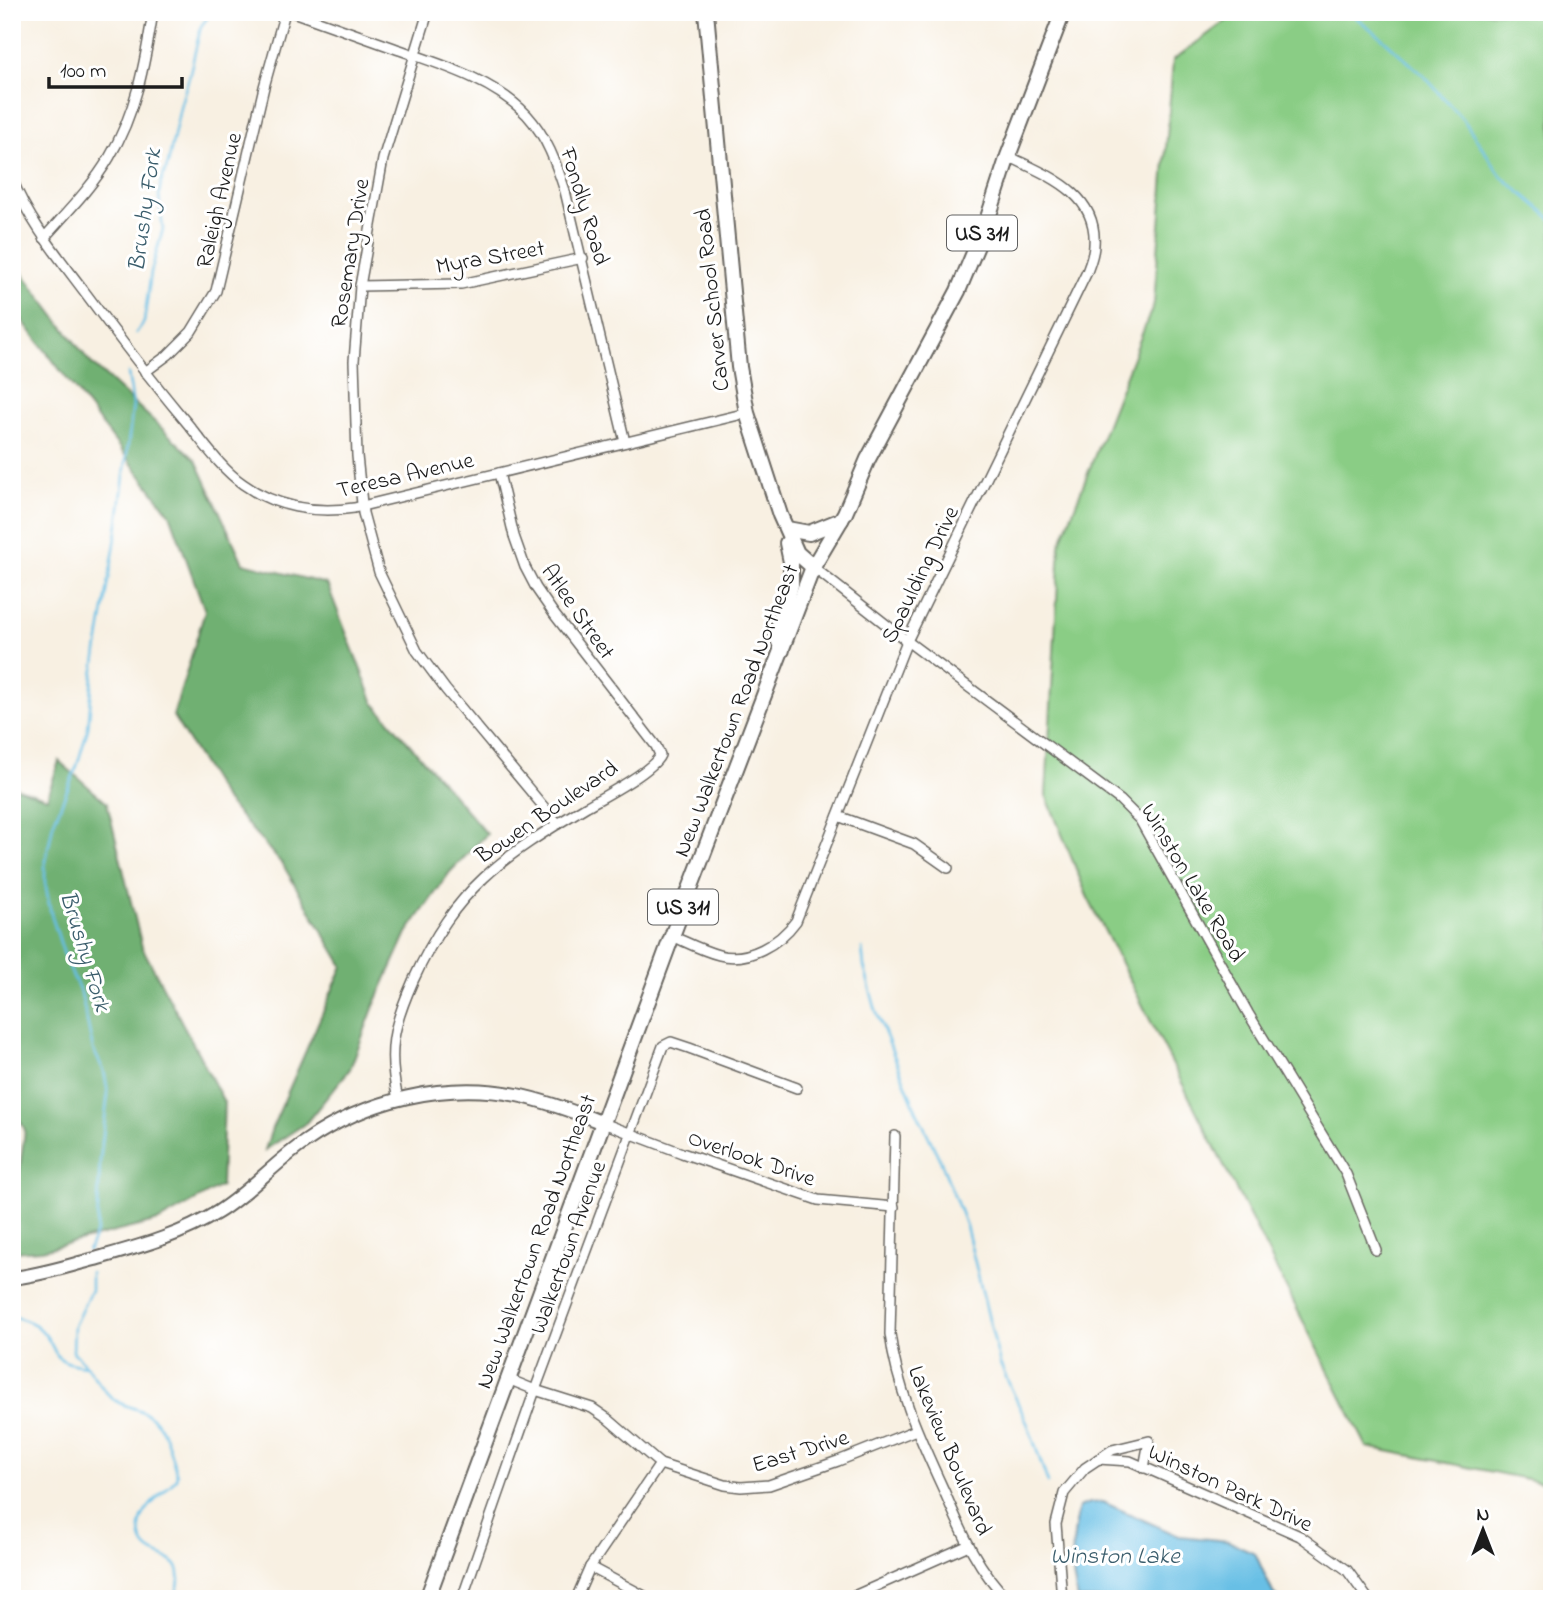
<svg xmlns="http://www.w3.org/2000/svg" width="1564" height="1611" viewBox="0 0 1564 1611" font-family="'Indie Flower',sans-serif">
	<rect width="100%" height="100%" fill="#fff"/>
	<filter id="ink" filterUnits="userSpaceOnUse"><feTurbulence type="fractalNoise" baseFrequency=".0143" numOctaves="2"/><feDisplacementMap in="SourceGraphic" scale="14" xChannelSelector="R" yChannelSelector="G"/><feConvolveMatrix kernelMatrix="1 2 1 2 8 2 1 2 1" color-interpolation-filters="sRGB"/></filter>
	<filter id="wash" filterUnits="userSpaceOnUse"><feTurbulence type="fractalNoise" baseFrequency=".00686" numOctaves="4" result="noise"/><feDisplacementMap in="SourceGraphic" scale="28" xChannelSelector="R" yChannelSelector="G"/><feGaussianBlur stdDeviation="1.57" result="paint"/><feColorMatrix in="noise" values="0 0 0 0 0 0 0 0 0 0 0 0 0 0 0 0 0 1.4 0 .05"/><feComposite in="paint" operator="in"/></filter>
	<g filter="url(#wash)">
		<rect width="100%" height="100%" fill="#f8f0e2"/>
		<!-- green -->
		<path fill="#8acd85" stroke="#537450" stroke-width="2" d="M1238,12H1552V1484L1367,1447L1087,896L1046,795L1060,545L1154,303L1173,60Z"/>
		<!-- forest -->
		<g fill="#6fb072" stroke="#466647" stroke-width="2">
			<path d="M12,259L89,361L196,460L243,563L327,584L374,703L487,834L450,872L407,933L374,1006L350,1069L306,1123L265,1150L272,1128L343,966L283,865L223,797L173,716L205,611L170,514L12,307Z"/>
			<path d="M59,761L107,803L142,947L224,1102L221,1186L159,1221L42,1250L12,1252V1201L16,1197L25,1130L12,1106V786L47,798Z"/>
		</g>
		<!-- water -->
		<path fill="#68bfe5" stroke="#426e80" stroke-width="2" d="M1103,1502L1179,1536L1228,1541L1255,1553L1273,1593L1279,1599H1078C1069,1567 1072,1539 1079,1507L1090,1503Z"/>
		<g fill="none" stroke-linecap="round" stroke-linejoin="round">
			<!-- stream -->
			<g stroke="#68bfe5" stroke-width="2.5">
				<path d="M1349,12L1381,37L1426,78L1465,122L1502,177L1552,219"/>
				<path d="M136,333L144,322L151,272L163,229L159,196L161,182L168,164L181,103L189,77L201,26L212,12"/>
				<path d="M862,948L864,966L876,1011L916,1110L941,1162L966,1226L1000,1364L1028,1425L1048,1483"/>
				<path d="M88,1251L97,1230L100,1160L108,1093L104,1071L93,1049L81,993L67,964L51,914L45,882V866L53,824L77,766L88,728L93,676L117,531L133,405L128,373"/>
				<path d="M91,1272V1290L74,1326L73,1352C89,1365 97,1385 112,1398C119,1405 132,1407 141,1411C168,1423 168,1450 177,1474L176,1479C165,1492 146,1505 141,1521C139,1526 140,1532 141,1537C147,1567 195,1545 174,1599"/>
				<path d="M12,1316C21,1319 31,1321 38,1327C62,1348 44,1362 87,1366"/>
			</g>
		</g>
	</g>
	<g filter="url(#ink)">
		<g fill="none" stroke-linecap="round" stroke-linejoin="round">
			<defs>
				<g id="street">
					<path d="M293,12C327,24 360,36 394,48C439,64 493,79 527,115C547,137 556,163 565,191L625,442"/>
					<path d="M428,12L383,159L360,286L354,361L357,456L363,513L379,572L417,651L446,690L558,824"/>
					<path d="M12,179C29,221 57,255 84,291C116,334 148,376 182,417C201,439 219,467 243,484C275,507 315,514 354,508L747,413"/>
					<path d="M44,238C67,212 92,187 109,158C136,113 145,63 153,12"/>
					<path d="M360,286L461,284L583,258"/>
					<path d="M145,372L168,355L191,332L216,291L264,87L285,12"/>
					<path d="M813,567L907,641L1120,800L1140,820L1248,1013L1346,1174L1376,1250"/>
					<path d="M838,816L914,844L948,868"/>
					<path d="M672,936C688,943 703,951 719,955C748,963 780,943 796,921L907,641L1087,272C1090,264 1094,254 1094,245C1098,192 1046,175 1008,156"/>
					<path d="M398,1099C387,1051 393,1026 413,981C456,887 501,858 587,806C603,797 654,770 660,755L656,746L554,614L536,588L525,567L514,536L499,473"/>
					<path d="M603,1123L682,1153L818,1200L894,1207"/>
					<path d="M895,1136L890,1334C897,1390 921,1441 945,1493C961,1530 978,1571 1008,1599"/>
					<path d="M508,1379L535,1390L592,1408L608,1419L660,1464L725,1485L741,1487L769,1485L838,1461L916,1430"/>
					<path d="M1098,1459L1130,1461L1300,1536L1347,1570L1368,1599"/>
					<path d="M590,1567L650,1599"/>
					<path d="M462,1599L535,1390L663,1046L671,1042L689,1048L797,1088"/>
					<path d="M576,1599L590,1567L660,1464"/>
					<path d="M847,1599L969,1545"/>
					<path d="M1062,1599L1056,1524L1064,1493L1085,1468L1112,1450L1149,1441L1144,1468"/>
				</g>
				<path id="secondary" d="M12,1278C41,1275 67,1266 95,1259C137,1247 180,1236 218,1212C250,1192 274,1163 305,1142C365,1100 444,1081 517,1095C546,1101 575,1112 603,1123"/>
				<g id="primary">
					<path d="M706,12L739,367L747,413L780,515L797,553L813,567"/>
					<path d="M787,529L809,533L841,520"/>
					<path d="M782,650L776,634L791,585V562L787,543"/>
					<path d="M427,1599L672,936L813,567L845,513L868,459L958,291L986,224L1008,156L1063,12"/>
				</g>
			</defs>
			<!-- street casing -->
			<use href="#street" stroke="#696661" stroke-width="12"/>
			<!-- secondary casing -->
			<use href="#secondary" stroke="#696661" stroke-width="16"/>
			<!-- primary casing -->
			<use href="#primary" stroke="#696661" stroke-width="18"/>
			<!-- street -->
			<use href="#street" stroke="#fff" stroke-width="9"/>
			<!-- secondary -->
			<use href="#secondary" stroke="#fff" stroke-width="12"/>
			<!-- primary -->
			<use href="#primary" stroke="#fff" stroke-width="14"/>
		</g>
	</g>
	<g text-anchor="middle" stroke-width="6" stroke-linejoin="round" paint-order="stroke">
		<!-- shield labels -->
		<g fill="#fff" stroke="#606060" stroke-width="2">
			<rect x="947" y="215.5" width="70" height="35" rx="5"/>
			<rect x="648" y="889.5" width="70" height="35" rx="5"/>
		</g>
		<g font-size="21" font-weight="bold" fill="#1c1c1c">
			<text x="982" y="240">US 311</text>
			<text x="683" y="914">US 311</text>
		</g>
		<!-- street labels -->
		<g font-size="23" fill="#1c1c1c" stroke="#fff">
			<text transform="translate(218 200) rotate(-77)" y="8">Raleigh Avenue</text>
			<text transform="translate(586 206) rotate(73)" y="8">Fondly Road</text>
			<text transform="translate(349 253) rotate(-81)" y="8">Rosemary Drive</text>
			<text transform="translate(490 256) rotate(-10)" y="8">Myra Street</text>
			<text transform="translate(711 300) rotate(-96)" y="8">Carver School Road</text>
			<text transform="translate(405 474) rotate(-13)" y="8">Teresa Avenue</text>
			<text transform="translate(919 574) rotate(-64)" y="8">Spaulding Drive</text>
			<text transform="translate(579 611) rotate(55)" y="8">Atlee Street</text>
			<text transform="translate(735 710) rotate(-69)" y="8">New Walkertown Road Northeast</text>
			<text transform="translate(546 811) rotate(-34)" y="8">Bowen Boulevard</text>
			<text transform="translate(1194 882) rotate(59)" y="8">Winston Lake Road</text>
			<text transform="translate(752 1157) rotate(19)" y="8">Overlook Drive</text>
			<text transform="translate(535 1241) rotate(-70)" y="8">New Walkertown Road Northeast</text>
			<text transform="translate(567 1247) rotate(-70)" y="8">Walkertown Avenue</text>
			<text transform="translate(800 1450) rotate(-17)" y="8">East Drive</text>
			<text transform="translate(951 1450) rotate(67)" y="8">Lakeview Boulevard</text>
			<text transform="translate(1231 1487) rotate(25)" y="8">Winston Park Drive</text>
		</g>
		<!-- water labels -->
		<g font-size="24" font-style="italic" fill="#3a5d6c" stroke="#fff">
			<text transform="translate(144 210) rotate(-82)" y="8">Brushy Fork</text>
			<text transform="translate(86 951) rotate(73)" y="8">Brushy Fork</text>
			<text x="1115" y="1563">Winston Lake</text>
		</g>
	</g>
	<!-- margin -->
	<rect width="1564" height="1611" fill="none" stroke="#fff" stroke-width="42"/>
	<!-- north arrow -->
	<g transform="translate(1483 1530)" stroke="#ffffff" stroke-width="5" paint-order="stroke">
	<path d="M0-5L12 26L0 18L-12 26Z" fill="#1c1c1c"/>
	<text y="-10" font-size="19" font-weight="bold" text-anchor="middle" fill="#1c1c1c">N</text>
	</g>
	<!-- scale -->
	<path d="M49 77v10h133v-10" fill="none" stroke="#1c1c1c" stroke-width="3.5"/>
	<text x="60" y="77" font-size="21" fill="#1c1c1c" stroke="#ffffff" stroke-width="5" paint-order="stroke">100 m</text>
</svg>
